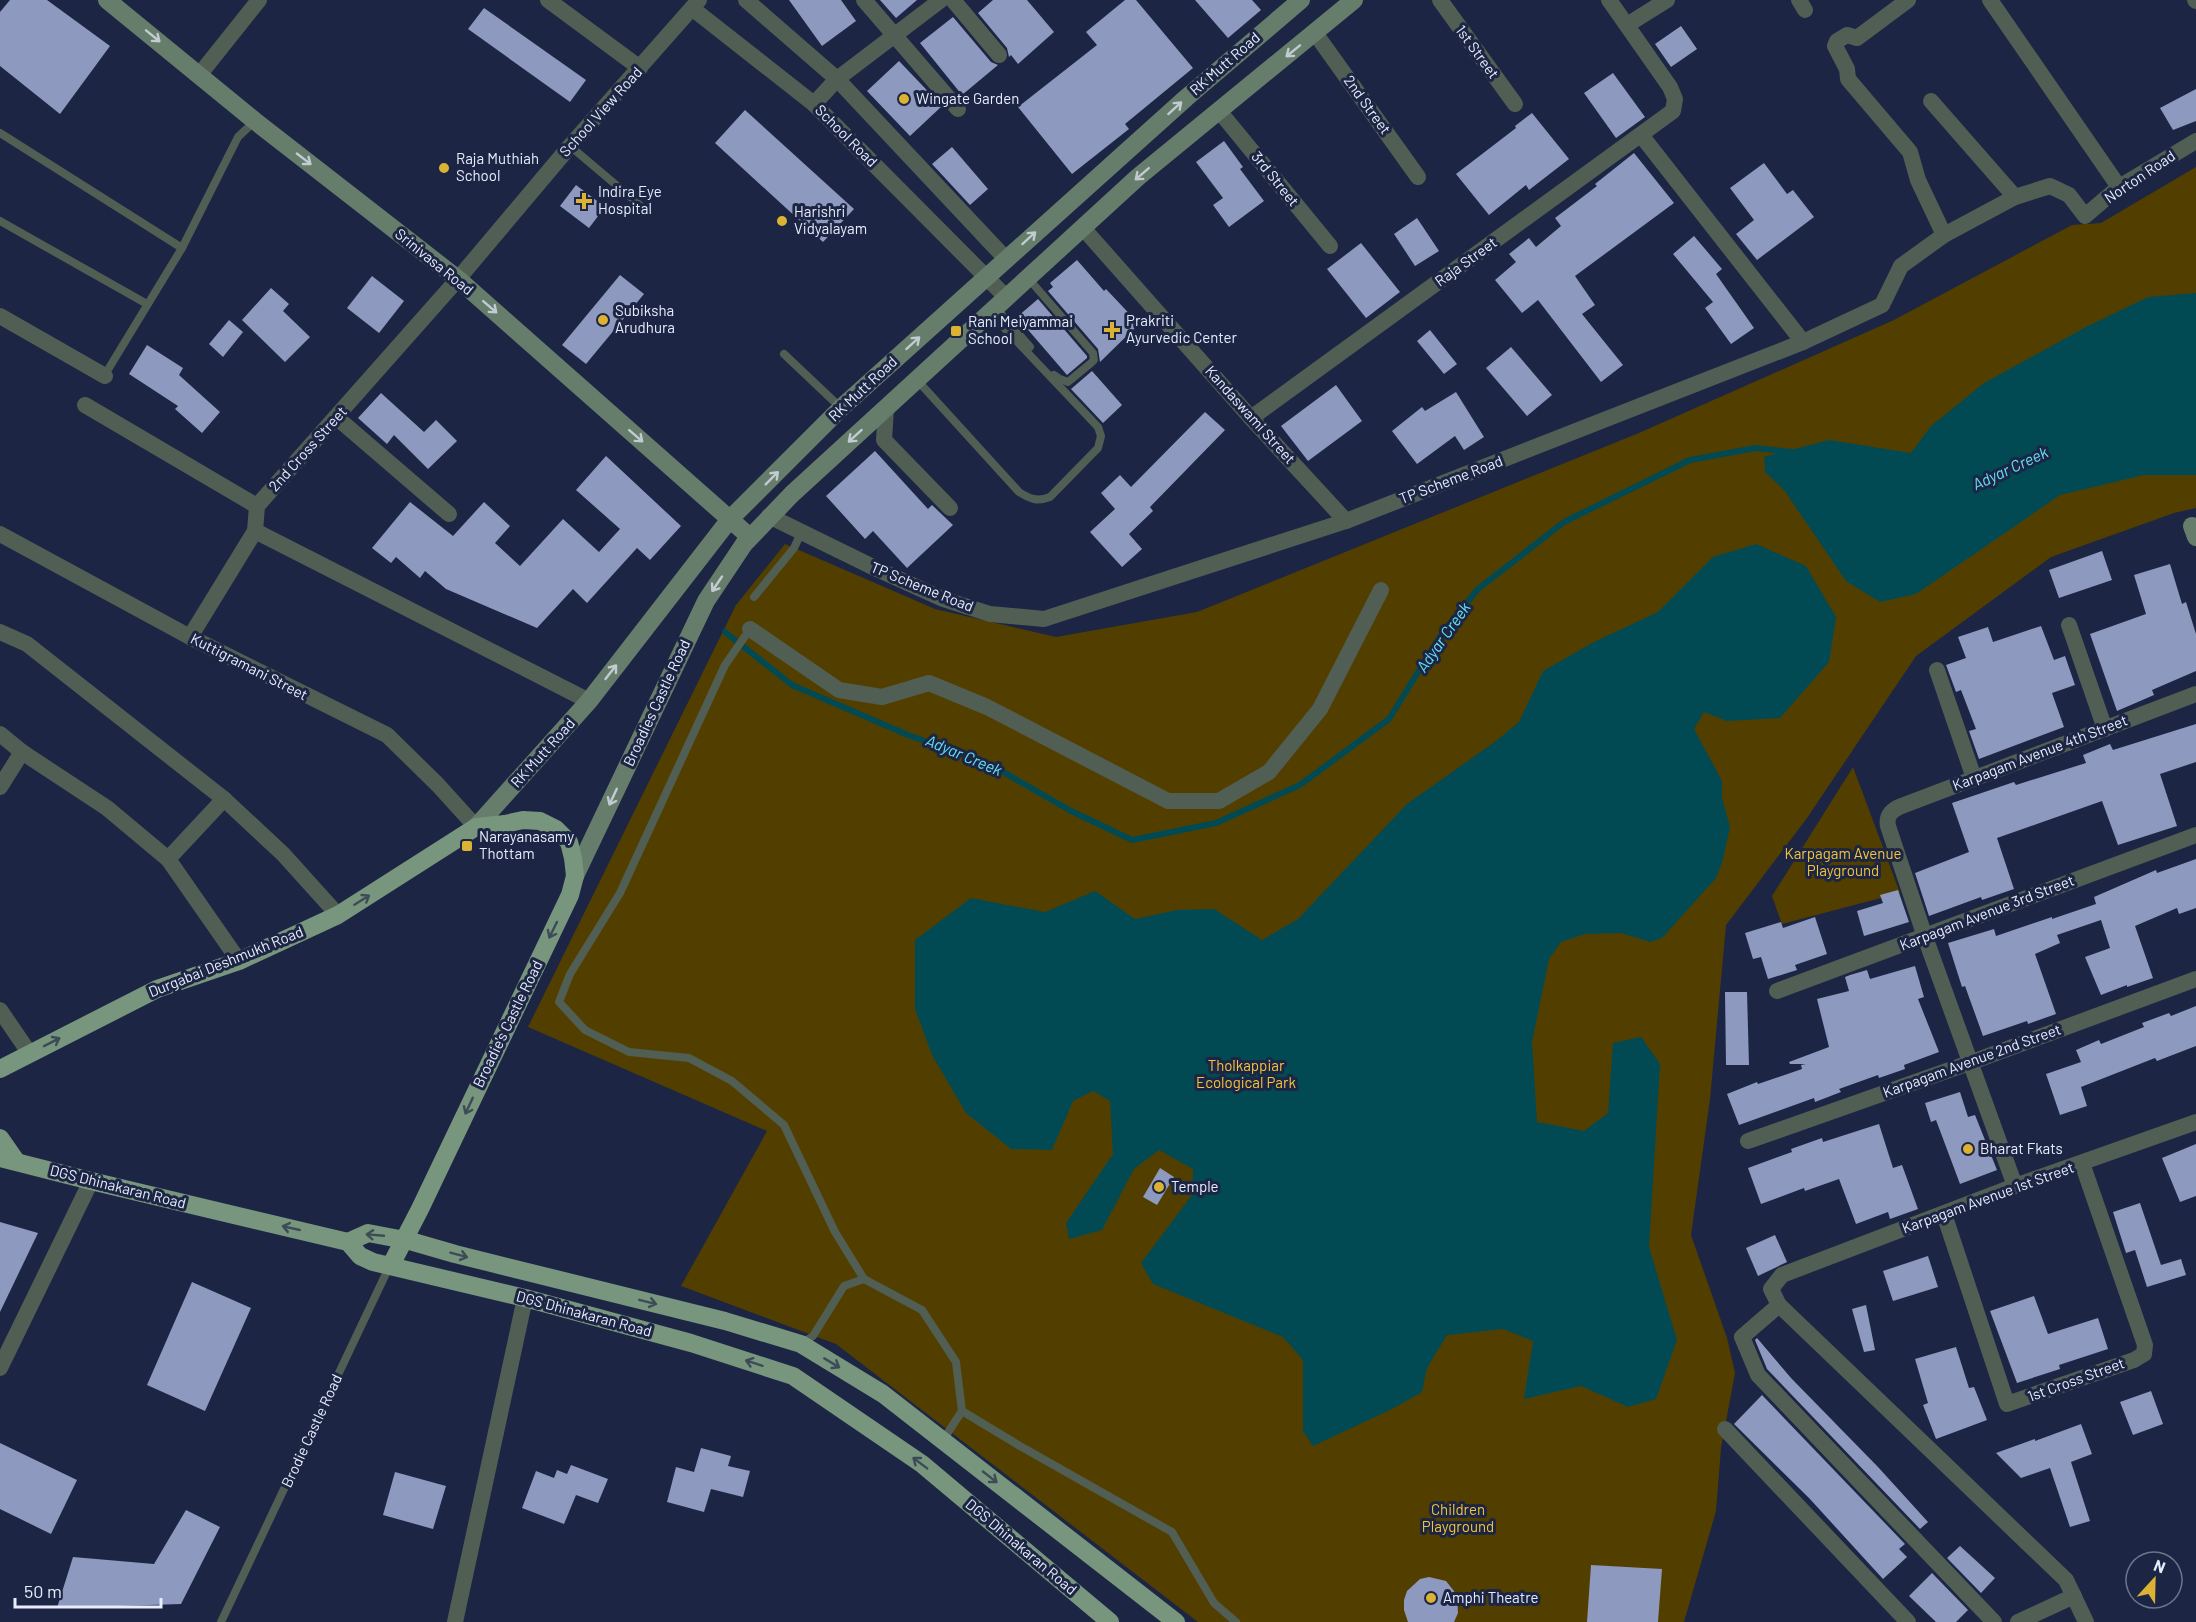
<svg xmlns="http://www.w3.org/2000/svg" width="2196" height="1622" viewBox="0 0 2196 1622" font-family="Barlow,sans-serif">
	<rect width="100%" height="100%" fill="#1c2543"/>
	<!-- green -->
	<g fill="#523f00">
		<path d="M2196,167V508L2174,513L2051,557L1916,656L1807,818L1726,925L1710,1099L1691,1235L1727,1338L1735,1373L1721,1448L1716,1511L1684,1622H1198L836,1344L681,1286L767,1131L528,1027L736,605L785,544L935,609L1056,637L1197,612L1639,433L1894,320L2072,225L2101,223Z"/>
		<path d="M1853,767L1900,893L1782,924L1772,896Z"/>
	</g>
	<!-- water -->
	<g fill="#014a54">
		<path d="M2196,293V475H2144L2060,495L1916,594L1880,602L1846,581L1784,490L1765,472L1764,457L1829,440L1911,453L1931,426L1984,383L2086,327L2148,297Z"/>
		<path d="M1756,544L1806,566L1836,617L1829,662L1780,718L1727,721L1704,712L1694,729L1722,781V798L1730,827L1722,863L1716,878L1662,938L1650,942L1621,933L1585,934L1561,942L1549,959L1532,1042L1537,1122L1584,1131L1608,1113L1613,1043L1641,1037L1660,1064L1649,1247L1677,1340L1656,1399L1628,1407L1581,1386L1524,1399L1533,1341L1503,1329L1447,1335L1427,1368L1422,1392L1394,1408L1313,1446L1303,1431V1360L1283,1337L1153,1284L1141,1263L1192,1195L1193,1169L1159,1150L1134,1169L1102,1230L1069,1239L1066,1223L1113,1154L1110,1101L1093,1091L1073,1101L1052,1150L1011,1149L966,1113L932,1055L915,1009V940L971,898L1045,912L1095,891L1135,919L1177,910L1214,909L1262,940L1298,919L1407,804L1496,741L1519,722L1543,671L1594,642L1658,612L1713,557Z"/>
	</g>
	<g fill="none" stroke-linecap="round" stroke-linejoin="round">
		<!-- stream -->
		<path stroke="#014a54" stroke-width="6" d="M725,632L792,685L908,735L991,765L1071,811L1132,840L1216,823L1300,785L1389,719L1441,635L1478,589L1564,522L1690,460L1756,448L1792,452"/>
	</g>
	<!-- building -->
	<g fill="#8d99be">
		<path d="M10,0H47L110,46L60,114L0,66V12Z"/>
		<path d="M789,0H841L856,21L822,46Z"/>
		<path d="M880,0H917L896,18Z"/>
		<path d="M993,0H1027L1054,32L1018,64L1011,55L1009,57L1007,48L978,13Z"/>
		<path d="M1125,0H1136L1193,68L1125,124L1129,129L1072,174L1018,107L1097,45L1086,32Z"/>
		<path d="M1195,0H1252L1261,10L1228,38Z"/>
		<path d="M484,8L586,80L570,102L468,29Z"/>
		<path d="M953,17L991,62L998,65L962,95L920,43Z"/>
		<path d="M1681,26L1697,49L1671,67L1655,44Z"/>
		<path d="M899,61L942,106L910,136L867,91Z"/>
		<path d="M1613,73L1645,117L1616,138L1584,93Z"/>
		<path d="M2196,89V121L2173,130L2160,108Z"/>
		<path d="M745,110L854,209L823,242L715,143Z"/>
		<path d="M1532,113L1569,159L1529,190L1526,185L1489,215L1456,174L1516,128L1515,126Z"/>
		<path d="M1224,141L1243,167L1240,169L1264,201L1229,227L1213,205L1223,198L1196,162Z"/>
		<path d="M952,147L988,189L970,205L932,164Z"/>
		<path d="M1634,153L1674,203L1575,276L1595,305L1582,314L1623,365L1601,382L1538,300L1522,313L1495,280L1516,262L1509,254L1529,238L1536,247L1561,226L1555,218L1597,186L1595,184Z"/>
		<path d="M1764,163L1787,194L1793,190L1814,217L1757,260L1736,234L1754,220L1730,188Z"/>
		<path d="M576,185L605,207L589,228L560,206Z"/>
		<path d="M1417,218L1439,251L1415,266L1394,234Z"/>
		<path d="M1694,236L1722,269L1716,274L1754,328L1731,344L1705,308L1713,302L1673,254Z"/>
		<path d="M1361,243L1400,292L1366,318L1327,269Z"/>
		<path d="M1077,260L1104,291L1106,289L1139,324L1100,362L1098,349L1048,291L1053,287L1050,283Z"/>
		<path d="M620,275L644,294L586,364L562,345Z"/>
		<path d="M372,276L404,301L379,333L347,308Z"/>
		<path d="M271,288L289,304L283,311L310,337L285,362L242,320Z"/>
		<path d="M1038,299L1087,356V358L1067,375L1017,317Z"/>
		<path d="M229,320L243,332L223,357L209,344Z"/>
		<path d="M1430,330L1457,364L1444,374L1417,341Z"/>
		<path d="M147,345L183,368L179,375L220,412L202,433L175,409L178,406L129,374Z"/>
		<path d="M1511,347L1552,395L1527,416L1486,368Z"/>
		<path d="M1092,371L1122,405L1103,423L1071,389Z"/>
		<path d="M1336,385L1362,421L1308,461L1281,426Z"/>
		<path d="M1456,392L1484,437L1464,450L1455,436L1417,464L1392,431L1422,407L1425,411Z"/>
		<path d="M381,393L424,432L436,420L457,441L428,469L394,435L387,444L358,418Z"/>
		<path d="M1205,412L1225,430L1150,507L1153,511L1129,534L1142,549L1122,567L1090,532L1115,509L1101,493L1120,475L1131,487Z"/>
		<path d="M875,451L928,509L932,505L953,525L907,568L873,531L865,539L826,496Z"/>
		<path d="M606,456L681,526L650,560L637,548L587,603L573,589L537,628L446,589L425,571L420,578L396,557L391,563L372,548L410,502L453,536L484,502L510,526L495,543L520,566L563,519L599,552L620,529L576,490Z"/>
		<path d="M2102,551L2112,580L2059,598L2049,570Z"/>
		<path d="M2170,564L2182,604L2186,602L2196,634V671L2152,690L2154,695L2117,711L2090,634L2146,614L2134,575Z"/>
		<path d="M2041,626L2054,660L2065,656L2075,685L2052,693L2064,727L1979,759L1969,731L1976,729L1961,690L1956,692L1946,665L1966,658L1958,637L1988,627L1993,642Z"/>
		<path d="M2196,724V762L2160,774L2177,826L2118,845L2102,801L1997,838L2014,889L1982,900L1981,897L1929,916L1915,873L1969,852L1952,803L2014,782L2016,785L2086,763L2083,755L2110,744L2113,750Z"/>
		<path d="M2196,859V908L2179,914L2177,908L2135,926L2153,978L2127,987V985L2101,995L2085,957L2110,948L2101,920L2057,935L2060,943L2035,954L2056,1014L2028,1024L2027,1021L1983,1036L1965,986L1962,987L1948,943L1994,929L1996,936L2052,917V919L2096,904L2094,897L2156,870L2157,873Z"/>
		<path d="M1898,890L1909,922L1864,936L1857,911L1883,903L1880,895Z"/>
		<path d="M1815,917L1827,954L1795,965L1797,970L1768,979L1761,957L1753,959L1745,933L1781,922L1783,928Z"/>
		<path d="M1915,966L1924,997L1918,999L1939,1052L1904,1065L1905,1069L1879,1078L1878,1075L1839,1089L1841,1092L1815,1102L1814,1098L1739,1125L1727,1094L1757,1082L1758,1084L1802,1069L1801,1065L1806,1064H1790L1789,1062L1829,1047L1817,999L1849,991L1845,977L1850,975L1867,970L1870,979Z"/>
		<path d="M1725,992H1747L1749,1065H1726Z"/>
		<path d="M2196,1006V1046L2157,1061L2155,1058L2081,1087L2087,1106L2060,1115L2046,1074L2081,1062L2076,1050L2099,1040L2101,1044L2144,1027L2142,1023L2169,1013L2171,1016Z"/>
		<path d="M1960,1092L1968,1117L1975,1115L1997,1170L1960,1184L1936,1120L1931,1122L1925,1103Z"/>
		<path d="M1879,1124L1893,1168L1902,1165L1918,1209L1890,1219L1888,1212L1856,1224L1839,1179L1805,1191L1804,1188L1761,1204L1748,1168L1792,1152L1791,1149L1822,1138L1823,1142Z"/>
		<path d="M2196,1144V1196L2180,1202L2162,1158Z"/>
		<path d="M1160,1168L1174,1177L1157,1205L1143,1197Z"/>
		<path d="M2140,1203L2161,1265L2181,1259L2186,1275L2147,1287L2135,1250L2126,1253L2113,1212Z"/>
		<path d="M0,1222L38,1233L0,1312Z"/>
		<path d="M1775,1235L1787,1262L1758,1276L1746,1248Z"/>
		<path d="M1928,1256L1938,1287L1893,1301L1883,1271Z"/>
		<path d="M192,1282L251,1308L205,1411L147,1385Z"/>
		<path d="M2034,1296L2048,1334L2098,1318L2108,1349L2059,1365L2060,1369L2017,1383L1990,1311Z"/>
		<path d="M1866,1305L1875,1350L1864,1352L1852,1309Z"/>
		<path d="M1757,1338L1791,1378L1878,1467L1928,1522L1920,1529L1767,1369L1755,1340Z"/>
		<path d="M1956,1347L1969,1388L1974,1387L1987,1420L1936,1439L1923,1405L1928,1403L1915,1359Z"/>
		<path d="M2151,1391L2163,1424L2133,1435L2120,1402Z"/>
		<path d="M1762,1395L1905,1544L1899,1549L1907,1557L1883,1579L1809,1498L1734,1424Z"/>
		<path d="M2081,1424L2092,1454L2071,1462L2090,1521L2070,1527L2050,1468L2021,1478L1996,1453L2035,1439V1441Z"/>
		<path d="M0,1443L77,1480L51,1534L0,1509Z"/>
		<path d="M701,1448L731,1456L728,1466L750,1471L743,1497L711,1489L704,1512L667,1502L676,1467L694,1472Z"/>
		<path d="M571,1465L608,1479L598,1503L576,1495L564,1524L522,1508L536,1471L554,1478L557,1470L567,1474Z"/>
		<path d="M395,1472L446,1486L433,1529L383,1515Z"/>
		<path d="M186,1510L220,1527L181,1604L57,1608L73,1557L154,1564Z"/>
		<path d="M1960,1546L1995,1578L1981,1593L1947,1558Z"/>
		<path d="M1591,1565L1662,1569L1658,1622H1587Z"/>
		<path d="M1932,1573L1968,1610L1956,1622H1936L1909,1596Z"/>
		<path d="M1429,1577L1446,1581L1457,1595L1458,1613L1454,1622H1408L1404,1610V1600L1407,1591L1420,1579Z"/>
	</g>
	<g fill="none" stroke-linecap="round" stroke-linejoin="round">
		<!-- lane -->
		<g stroke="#505e53" stroke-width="8">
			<path d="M0,133L182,248"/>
			<path d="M570,146L641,206"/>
			<path d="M0,221L147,304"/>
			<path d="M1028,278L1093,353L1094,360L1091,363L1068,382L1060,379L1054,375"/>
			<path d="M996,308L1030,347"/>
			<path d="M784,354L841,408"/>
			<path d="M109,368L182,248L238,137L255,121"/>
			<path d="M917,380L1019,492C1030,499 1037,502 1050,497L1098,448L1101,436L1098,427L990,313"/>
			<path d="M754,597L794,548L801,533"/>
			<path d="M750,629L725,665L620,893L570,974L559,1002L585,1030L629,1052L689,1058L732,1081L784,1125L835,1232L864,1279"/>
			<path d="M802,1343L813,1336L844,1286L864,1279L922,1310L956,1362L962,1411L943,1440"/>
			<path d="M962,1411L1020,1446L1172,1532L1214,1603L1236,1622"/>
			<path d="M221,1622L390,1265"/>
		</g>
		<!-- street -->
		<g stroke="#505e53" stroke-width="16">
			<path d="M548,0L640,68"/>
			<path d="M746,0L837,79L1006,259"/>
			<path d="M864,0L958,109"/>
			<path d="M953,0L999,55"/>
			<path d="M1440,0L1515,104"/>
			<path d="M1799,0L1805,10"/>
			<path d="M1908,0L1857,38L1847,35L1837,41L1835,46L1847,69L1848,79L1910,152L1918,180L1944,235"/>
			<path d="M1990,0L2119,187"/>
			<path d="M2195,0L2196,1"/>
			<path d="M693,9L814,104L1007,298"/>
			<path d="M1627,25L1667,0"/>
			<path d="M1315,33L1418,177"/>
			<path d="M200,74L259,0"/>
			<path d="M1931,101L2015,197"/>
			<path d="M814,104L837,79L941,0"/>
			<path d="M1220,112L1330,246"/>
			<path d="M1641,135L1803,342"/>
			<path d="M1083,228L1251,418L1346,521"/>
			<path d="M0,316L105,376"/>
			<path d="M85,405L257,506"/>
			<path d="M886,409L884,440L950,508"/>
			<path d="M336,417L449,514"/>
			<path d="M1251,418L1673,111L1675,99L1670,87L1609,0"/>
			<path d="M769,516L879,570L943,599L990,614L1044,619L1346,521L1803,342L1882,305L1901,266L1944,235L2015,197L2050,186L2069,195L2085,216L2119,187L2196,141"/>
			<path d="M255,531L589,701"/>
			<path d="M0,534L190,637L387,735L438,785L476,827"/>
			<path d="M2069,625L2105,729"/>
			<path d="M750,629L839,690L882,697L929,683L987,707L1168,801H1219L1269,772L1320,709L1381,590"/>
			<path d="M0,632L27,644L224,799L283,854L338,915"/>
			<path d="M190,637L255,531L257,506L458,279L570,146L699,0"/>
			<path d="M1937,670L1974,778"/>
			<path d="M0,734L22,752L107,808L168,859L239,961"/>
			<path d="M0,787L22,752"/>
			<path d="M168,859L224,799"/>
			<path d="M1777,991L2196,835"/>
			<path d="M0,1010L30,1054"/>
			<path d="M1748,1141L1972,1062L2196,979"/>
			<path d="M2015,1186L1925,937L1888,826C1886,816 1891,811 1899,807L2196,694"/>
			<path d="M1944,1214L2007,1404L2134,1360L2144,1354L2145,1345L2082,1163"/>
			<path d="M1779,1305L1742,1337L1758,1375L1994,1622"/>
			<path d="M0,1368L91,1181"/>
			<path d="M1725,1429L1908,1622"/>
			<path d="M455,1622L525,1298"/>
			<path d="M2018,1622L2074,1596"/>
			<path d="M2086,1622L2066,1580L1779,1305L1771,1289L1782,1275L2015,1186L2196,1122"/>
		</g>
		<!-- secondary -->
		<g stroke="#677d6b" stroke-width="18">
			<path d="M107,0L255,121L458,279L750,537"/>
			<path d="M2192,526L2196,537"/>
			<path d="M476,827L589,701L730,519L841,408L1186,98L1301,0"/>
			<path d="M575,876L706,601L744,544L792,494L1138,177L1354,0"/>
		</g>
		<!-- primary -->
		<g stroke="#78957d" stroke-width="18">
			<path d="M0,1069L157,989L239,961L338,915L476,827L505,824L523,820L540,821L556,829L569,842L573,858L575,876L570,895L420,1209L391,1265"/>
			<path d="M0,1138L16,1161"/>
			<path d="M0,1158L91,1181L348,1242L360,1256L373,1262L525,1298L691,1343L793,1376L922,1464L1110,1622"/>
			<path d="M348,1242L368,1233L410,1241L455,1254L725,1321L801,1344L883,1394L1176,1622"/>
		</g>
	</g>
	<!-- one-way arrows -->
	<defs><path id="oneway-shaft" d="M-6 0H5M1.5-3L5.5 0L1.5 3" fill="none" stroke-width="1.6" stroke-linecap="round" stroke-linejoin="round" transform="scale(1.5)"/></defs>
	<g stroke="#c1cbd1">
		<use href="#oneway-shaft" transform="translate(153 36) rotate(39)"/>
		<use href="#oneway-shaft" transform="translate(1293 51) rotate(141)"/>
		<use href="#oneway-shaft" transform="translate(1175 108) rotate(-42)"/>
		<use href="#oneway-shaft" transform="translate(304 159) rotate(38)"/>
		<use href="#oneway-shaft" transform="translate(1142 174) rotate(139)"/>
		<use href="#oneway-shaft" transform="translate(1029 238) rotate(-42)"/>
		<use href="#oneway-shaft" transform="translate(490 307) rotate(41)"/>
		<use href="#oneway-shaft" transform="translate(913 343) rotate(-42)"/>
		<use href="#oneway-shaft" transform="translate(636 436) rotate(41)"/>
		<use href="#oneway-shaft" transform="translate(855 436) rotate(138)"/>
		<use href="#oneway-shaft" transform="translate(772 478) rotate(-45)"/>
		<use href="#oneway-shaft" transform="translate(717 584) rotate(124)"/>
		<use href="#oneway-shaft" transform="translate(611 672) rotate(-52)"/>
		<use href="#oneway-shaft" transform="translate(613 797) rotate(115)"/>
	</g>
	<g stroke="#3c4c57">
		<use href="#oneway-shaft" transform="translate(362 900) rotate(-32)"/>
		<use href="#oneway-shaft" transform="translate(553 930) rotate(116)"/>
		<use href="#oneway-shaft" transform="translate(52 1042) rotate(-27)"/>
		<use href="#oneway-shaft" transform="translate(469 1106) rotate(115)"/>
		<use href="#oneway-shaft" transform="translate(291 1228) rotate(-167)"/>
		<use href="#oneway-shaft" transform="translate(375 1235) rotate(-175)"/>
		<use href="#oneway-shaft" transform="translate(459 1255) rotate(15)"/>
		<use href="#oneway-shaft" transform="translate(648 1302) rotate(14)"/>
		<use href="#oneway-shaft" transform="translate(754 1363) rotate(-162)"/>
		<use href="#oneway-shaft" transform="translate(832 1363) rotate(31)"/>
		<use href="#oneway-shaft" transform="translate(920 1463) rotate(-143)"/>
		<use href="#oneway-shaft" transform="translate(990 1477) rotate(38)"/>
	</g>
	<!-- markers -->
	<g fill="#dbb233" stroke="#1c2543" stroke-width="2">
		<circle cx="904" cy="99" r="6"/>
		<circle cx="444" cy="168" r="6"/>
		<path d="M581 192h6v6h6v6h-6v6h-6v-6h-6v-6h6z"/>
		<circle cx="782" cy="221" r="6"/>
		<circle cx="603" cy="320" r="6"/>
		<path d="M1109 321h6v6h6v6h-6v6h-6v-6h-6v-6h6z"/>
		<rect x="950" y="325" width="12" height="12" rx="3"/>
		<rect x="461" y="840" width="12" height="12" rx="3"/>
		<circle cx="1968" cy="1149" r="6"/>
		<circle cx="1159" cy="1187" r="6"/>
		<circle cx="1431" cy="1598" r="6"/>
	</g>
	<g text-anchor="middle" stroke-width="6" stroke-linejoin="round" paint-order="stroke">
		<!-- street labels -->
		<g font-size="15" fill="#e7edfd" stroke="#1c2543">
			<text transform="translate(1477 52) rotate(54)" y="5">1st Street</text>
			<text transform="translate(1225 64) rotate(-41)" y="5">RK Mutt Road</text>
			<text transform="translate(1367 105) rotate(54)" y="5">2nd Street</text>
			<text transform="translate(601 112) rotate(-48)" y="5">School View Road</text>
			<text transform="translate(846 136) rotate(45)" y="5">School Road</text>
			<text transform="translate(2140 177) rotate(-34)" y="5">Norton Road</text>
			<text transform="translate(1275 179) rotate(51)" y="5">3rd Street</text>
			<text transform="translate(434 262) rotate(39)" y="5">Srinivasa Road</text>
			<text transform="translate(1466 262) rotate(-36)" y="5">Raja Street</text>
			<text transform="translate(863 389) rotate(-43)" y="5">RK Mutt Road</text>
			<text transform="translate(1250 415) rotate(48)" y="5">Kandaswami Street</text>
			<text transform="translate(308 449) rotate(-48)" y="5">2nd Cross Street</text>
			<text transform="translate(1451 480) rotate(-21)" y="5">TP Scheme Road</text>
			<text transform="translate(922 587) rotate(22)" y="5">TP Scheme Road</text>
			<text transform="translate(249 667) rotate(27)" y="5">Kuttigramani Street</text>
			<text transform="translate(657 703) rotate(-65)" y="5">Broadies Castle Road</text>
			<text transform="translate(543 753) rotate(-48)" y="5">RK Mutt Road</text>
			<text transform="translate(2040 753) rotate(-21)" y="5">Karpagam Avenue 4th Street</text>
			<text transform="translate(1987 913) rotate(-21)" y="5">Karpagam Avenue 3rd Street</text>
			<text transform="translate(226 962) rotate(-22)" y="5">Durgabai Deshmukh Road</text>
			<text transform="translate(508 1024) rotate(-64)" y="5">Broadie's Castle Road</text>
			<text transform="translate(1972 1061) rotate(-20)" y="5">Karpagam Avenue 2nd Street</text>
			<text transform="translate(118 1187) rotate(14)" y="5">DGS Dhinakaran Road</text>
			<text transform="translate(1988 1198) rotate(-20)" y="5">Karpagam Avenue 1st Street</text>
			<text transform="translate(584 1314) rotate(15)" y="5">DGS Dhinakaran Road</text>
			<text transform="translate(2076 1380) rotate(-20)" y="5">1st Cross Street</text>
			<text transform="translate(312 1431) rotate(-65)" y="5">Brodie Castle Road</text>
			<text transform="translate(1021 1547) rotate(40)" y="5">DGS Dhinakaran Road</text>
		</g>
		<!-- poi labels -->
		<g font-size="15" fill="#e7edfd" stroke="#1c2543" text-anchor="start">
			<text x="916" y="104">Wingate Garden</text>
			<text x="456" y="164">Raja Muthiah<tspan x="456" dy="17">School</tspan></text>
			<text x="598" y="197">Indira Eye<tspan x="598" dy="17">Hospital</tspan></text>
			<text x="794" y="217">Harishri<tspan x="794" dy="17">Vidyalayam</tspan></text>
			<text x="615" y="316">Subiksha<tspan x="615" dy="17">Arudhura</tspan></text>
			<text x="1126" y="326">Prakriti<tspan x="1126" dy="17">Ayurvedic Center</tspan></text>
			<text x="968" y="327">Rani Meiyammai<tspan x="968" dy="17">School</tspan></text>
			<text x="479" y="842">Narayanasamy<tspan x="479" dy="17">Thottam</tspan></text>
			<text x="1980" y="1154">Bharat Fkats</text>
			<text x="1171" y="1192">Temple</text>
			<text x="1443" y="1603">Amphi Theatre</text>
		</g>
		<!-- park labels -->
		<g font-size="15" fill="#f1c53c" stroke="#1c2543">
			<text x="1843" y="859">Karpagam Avenue<tspan x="1843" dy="17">Playground</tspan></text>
			<text x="1246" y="1071">Tholkappiar<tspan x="1246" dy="17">Ecological Park</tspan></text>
			<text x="1458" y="1515">Children<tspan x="1458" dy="17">Playground</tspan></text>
		</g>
		<!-- water labels -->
		<g font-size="16" font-style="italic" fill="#62e1f6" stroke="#1c2543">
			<text transform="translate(2010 468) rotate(-25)" y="6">Adyar Creek</text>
			<text transform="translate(1443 637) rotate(-55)" y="6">Adyar Creek</text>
			<text transform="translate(964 755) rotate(23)" y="6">Adyar Creek</text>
		</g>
	</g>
	<!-- north arrow -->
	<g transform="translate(2154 1580) rotate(22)"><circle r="28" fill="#1c2543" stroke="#6d758d" stroke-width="1.5"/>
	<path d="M0-4.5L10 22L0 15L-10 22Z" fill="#dbb233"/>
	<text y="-9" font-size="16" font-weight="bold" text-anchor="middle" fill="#e7edfd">N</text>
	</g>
	<!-- scale -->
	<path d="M15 1598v9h146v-9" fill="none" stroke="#e7edfd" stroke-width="3"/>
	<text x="24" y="1598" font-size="18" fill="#e7edfd" stroke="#1c2543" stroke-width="4.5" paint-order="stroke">50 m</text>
</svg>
